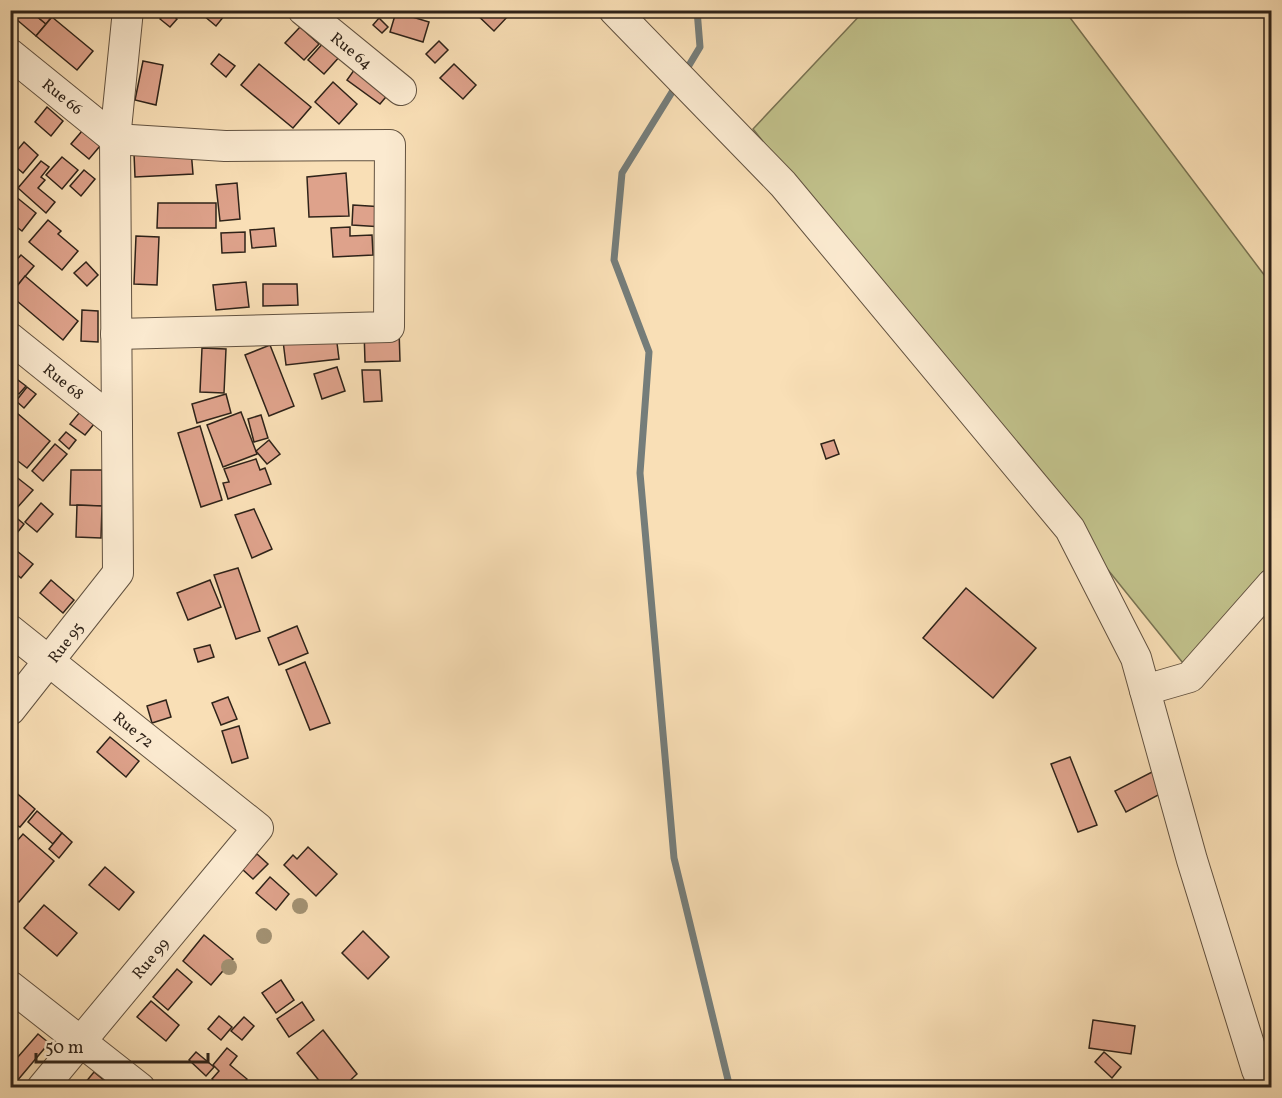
<svg xmlns="http://www.w3.org/2000/svg" width="1282" height="1098" viewBox="0 0 1282 1098" font-family="Vollkorn,serif">
	<rect width="100%" height="100%" fill="#f9dfb6"/>
	<filter id="stains"><feTurbulence type="fractalNoise" baseFrequency=".00333" numOctaves="4"/><feColorMatrix values="0 0 0 0 .2 0 0 0 0 .09 0 0 0 0 .02 0 0 0 .5 -.17"/></filter>
	<radialGradient id="worn" r=".72"><stop offset=".6" stop-color="#630" stop-opacity="0"/><stop offset="1" stop-color="#630" stop-opacity=".3"/></radialGradient>
	<!-- green -->
	<path fill="#c1c18b" stroke="#787252" stroke-width="1.5" d="M864,11H1065L1271,284V565L1187,668L753,129Z"/>
	<g fill="none" stroke-linecap="round" stroke-linejoin="round">
		<!-- stream -->
		<g stroke="#757d7a" stroke-width="7">
			<path d="M685,72L700,47L697,10"/>
			<path d="M677,84L622,173L614,260L649,352L640,473L674,858L730,1088"/>
		</g>
	</g>
	<!-- building -->
	<g fill="#dea28b" stroke="#2f2319" stroke-width="1.5">
		<path d="M23,10H29L46,24L36,36L16,19Z"/>
		<path d="M29,10H57L46,24Z"/>
		<path d="M167,10L177,19L170,27L160,19Z"/>
		<path d="M197,10H229L216,26Z"/>
		<path d="M472,10H506L510,14L494,31Z"/>
		<path d="M396,12L429,22L423,42L390,32Z"/>
		<path d="M52,17L93,51L77,70L36,36Z"/>
		<path d="M379,18L388,27L382,33L373,25Z"/>
		<path d="M300,27L319,44L304,60L285,43Z"/>
		<path d="M325,41L341,55L324,74L308,60Z"/>
		<path d="M439,41L448,50L435,63L426,54Z"/>
		<path d="M219,54L235,66L226,77L211,64Z"/>
		<path d="M143,61L163,65L156,105L135,100Z"/>
		<path d="M259,64L311,107L293,128L241,85Z"/>
		<path d="M454,64L476,85L463,99L440,78Z"/>
		<path d="M357,66L390,92L380,104L347,80Z"/>
		<path d="M333,82L357,104L339,124L315,102Z"/>
		<path d="M47,107L63,121L51,136L35,122Z"/>
		<path d="M82,131L100,146L89,159L71,144Z"/>
		<path d="M24,142L38,155L23,173L10,162V149L15,153Z"/>
		<path d="M191,150L193,174L135,177L134,153Z"/>
		<path d="M62,157L78,170L62,189L46,175Z"/>
		<path d="M41,161L49,167L41,177L45,180L38,188L55,202L46,213L18,188Z"/>
		<path d="M84,170L95,179L81,196L70,186Z"/>
		<path d="M346,173L349,216L309,217L307,177Z"/>
		<path d="M237,183L240,219L220,221L216,185Z"/>
		<path d="M10,192L36,213L22,231L10,222Z"/>
		<path d="M158,203H216V228H157Z"/>
		<path d="M353,205L384,207L383,227L352,225Z"/>
		<path d="M48,220L61,231L58,234L78,251L62,270L29,242Z"/>
		<path d="M350,227V236L372,235L373,255L333,257L331,228Z"/>
		<path d="M274,228L276,246L252,248L250,230Z"/>
		<path d="M245,232V252L222,253L221,233Z"/>
		<path d="M136,236L159,237L157,285L134,284Z"/>
		<path d="M21,255L34,266L10,294V267Z"/>
		<path d="M86,262L98,275L87,286L74,273Z"/>
		<path d="M25,276L78,321L63,340L10,295Z"/>
		<path d="M246,282L249,307L216,310L213,285Z"/>
		<path d="M263,284H297L298,305L263,306Z"/>
		<path d="M82,310L98,311V342L81,341Z"/>
		<path d="M399,329L400,361L365,362L364,330Z"/>
		<path d="M336,335L339,359L286,365L283,341Z"/>
		<path d="M270,345L294,406L269,416L245,355Z"/>
		<path d="M202,348L226,349L224,393L200,392Z"/>
		<path d="M337,367L345,391L322,399L314,374Z"/>
		<path d="M362,370H380L382,401L364,402Z"/>
		<path d="M18,380L26,386L19,394L11,388Z"/>
		<path d="M27,387L36,394L24,408L16,401Z"/>
		<path d="M226,394L231,413L197,423L192,404Z"/>
		<path d="M80,412L94,424L85,435L70,424Z"/>
		<path d="M241,412L257,454L223,467L207,425Z"/>
		<path d="M17,413L50,441L27,468L10,455V421Z"/>
		<path d="M261,415L268,438L254,442L248,419Z"/>
		<path d="M200,426L222,500L201,507L178,433Z"/>
		<path d="M66,432L76,440L69,449L59,440Z"/>
		<path d="M269,440L280,454L267,464L256,451Z"/>
		<path d="M834,440L839,454L826,459L821,444Z"/>
		<path d="M55,444L67,454L43,481L32,471Z"/>
		<path d="M256,459L260,470L265,468L271,484L228,499L223,483L229,482L224,469Z"/>
		<path d="M71,470H102V506L70,505Z"/>
		<path d="M10,472L33,490L16,509L10,504Z"/>
		<path d="M41,503L53,514L37,532L25,522Z"/>
		<path d="M77,505L102,506L101,538L76,537Z"/>
		<path d="M254,509L272,549L252,558L235,515Z"/>
		<path d="M13,515L24,524L17,533L10,527Z"/>
		<path d="M12,547L33,564L21,578L10,569Z"/>
		<path d="M238,568L260,631L236,639L214,575Z"/>
		<path d="M51,580L74,600L63,613L40,593Z"/>
		<path d="M210,580L221,607L188,620L177,593Z"/>
		<path d="M966,588L1036,648L993,698L923,638Z"/>
		<path d="M297,626L308,653L279,665L268,638Z"/>
		<path d="M210,645L214,657L198,662L194,649Z"/>
		<path d="M305,662L330,723L310,730L286,670Z"/>
		<path d="M228,697L237,719L221,725L212,703Z"/>
		<path d="M166,700L171,717L152,723L147,706Z"/>
		<path d="M239,726L248,758L232,763L222,731Z"/>
		<path d="M110,737L139,761L126,777L97,752Z"/>
		<path d="M1070,757L1097,825L1078,832L1051,764Z"/>
		<path d="M1154,771L1164,792L1126,812L1115,791Z"/>
		<path d="M12,789L35,809L20,827L10,822Z"/>
		<path d="M37,811L62,833L53,844L28,822Z"/>
		<path d="M62,833L72,842L59,858L49,849Z"/>
		<path d="M23,834L54,861L19,902L10,895V867L14,863L10,860V849Z"/>
		<path d="M308,847L337,874L316,896L284,865L293,855L297,859Z"/>
		<path d="M257,854L268,864L253,879L242,869Z"/>
		<path d="M105,867L134,892L119,910L89,885Z"/>
		<path d="M270,877L289,894L276,910L256,893Z"/>
		<path d="M44,905L77,933L57,956L24,928Z"/>
		<path d="M363,931L389,957L368,979L342,953Z"/>
		<path d="M204,935L233,959L211,985L183,961Z"/>
		<path d="M177,969L192,982L168,1010L153,997Z"/>
		<path d="M281,980L294,1000L276,1013L262,993Z"/>
		<path d="M151,1001L179,1025L166,1041L137,1017Z"/>
		<path d="M302,1002L314,1020L289,1037L277,1019Z"/>
		<path d="M219,1016L232,1027L221,1040L208,1029Z"/>
		<path d="M244,1017L254,1026L242,1040L231,1031Z"/>
		<path d="M1093,1020L1135,1026L1131,1054L1089,1048Z"/>
		<path d="M323,1030L357,1074L342,1088H325L297,1053Z"/>
		<path d="M38,1034L49,1043L17,1081L10,1076V1066Z"/>
		<path d="M227,1048L237,1056L230,1065L247,1079L240,1088H222L212,1079L219,1071L213,1065Z"/>
		<path d="M196,1052L214,1067L206,1076L189,1060Z"/>
		<path d="M1104,1052L1121,1067L1112,1078L1095,1062Z"/>
		<path d="M94,1072L111,1086L110,1088H90L85,1083Z"/>
	</g>
	<g fill="none" stroke-linecap="round" stroke-linejoin="round">
		<defs>
			<g id="minor">
				<path d="M303,10L401,90"/>
				<path d="M614,10L783,184L1070,529L1136,658L1192,860L1257,1070L1265,1088"/>
				<path d="M10,54L115,139L225,146L390,145L389,327L116,334"/>
				<path d="M10,338L117,424"/>
				<path d="M10,630L258,828L42,1088"/>
				<path d="M1145,690L1190,677L1272,584"/>
				<path d="M10,710L118,573L115,139L128,10"/>
				<path d="M10,986L140,1088"/>
			</g>
		</defs>
		<!-- minor casing -->
		<use href="#minor" stroke="#625240" stroke-width="32"/>
		<!-- minor -->
		<use href="#minor" stroke="#fbead0" stroke-width="30"/>
	</g>
	<!-- trees -->
	<g fill="#a29172">
		<circle cx="300" cy="906" r="8"/>
		<circle cx="264" cy="936" r="8"/>
		<circle cx="229" cy="967" r="8"/>
	</g>
	<g text-anchor="middle" stroke-width="6" stroke-linejoin="round" paint-order="stroke">
		<!-- street labels -->
		<g font-size="16" fill="#2f2319" stroke="#fbead0">
			<text transform="translate(352 50) rotate(39)" y="6">Rue 64</text>
			<text transform="translate(63 96) rotate(39)" y="6">Rue 66</text>
			<text transform="translate(64 381) rotate(39)" y="6">Rue 68</text>
			<text transform="translate(65 642) rotate(-52)" y="6">Rue 95</text>
			<text transform="translate(134 729) rotate(39)" y="6">Rue 72</text>
			<text transform="translate(150 958) rotate(-50)" y="6">Rue 99</text>
		</g>
	</g>
	<!-- margin -->
	<rect width="1282" height="1098" fill="none" stroke="#f9dfb6" stroke-width="36"/>
	<rect x="12" y="12" width="1258" height="1074" fill="none" stroke="#2f2319" stroke-width="3"/>
	<rect x="18" y="18" width="1246" height="1062" fill="none" stroke="#2f2319" stroke-width="1.5"/>
	<!-- scale -->
	<path d="M36 1053v9h172v-9" fill="none" stroke="#2f2319" stroke-width="3"/>
	<text x="45" y="1053" font-size="18" fill="#2f2319" stroke="#fbead0" stroke-width="4.5" paint-order="stroke">50 m</text>
	<rect width="100%" height="100%" filter="url(#stains)"/>
	<rect width="100%" height="100%" fill="url(#worn)"/>
</svg>
